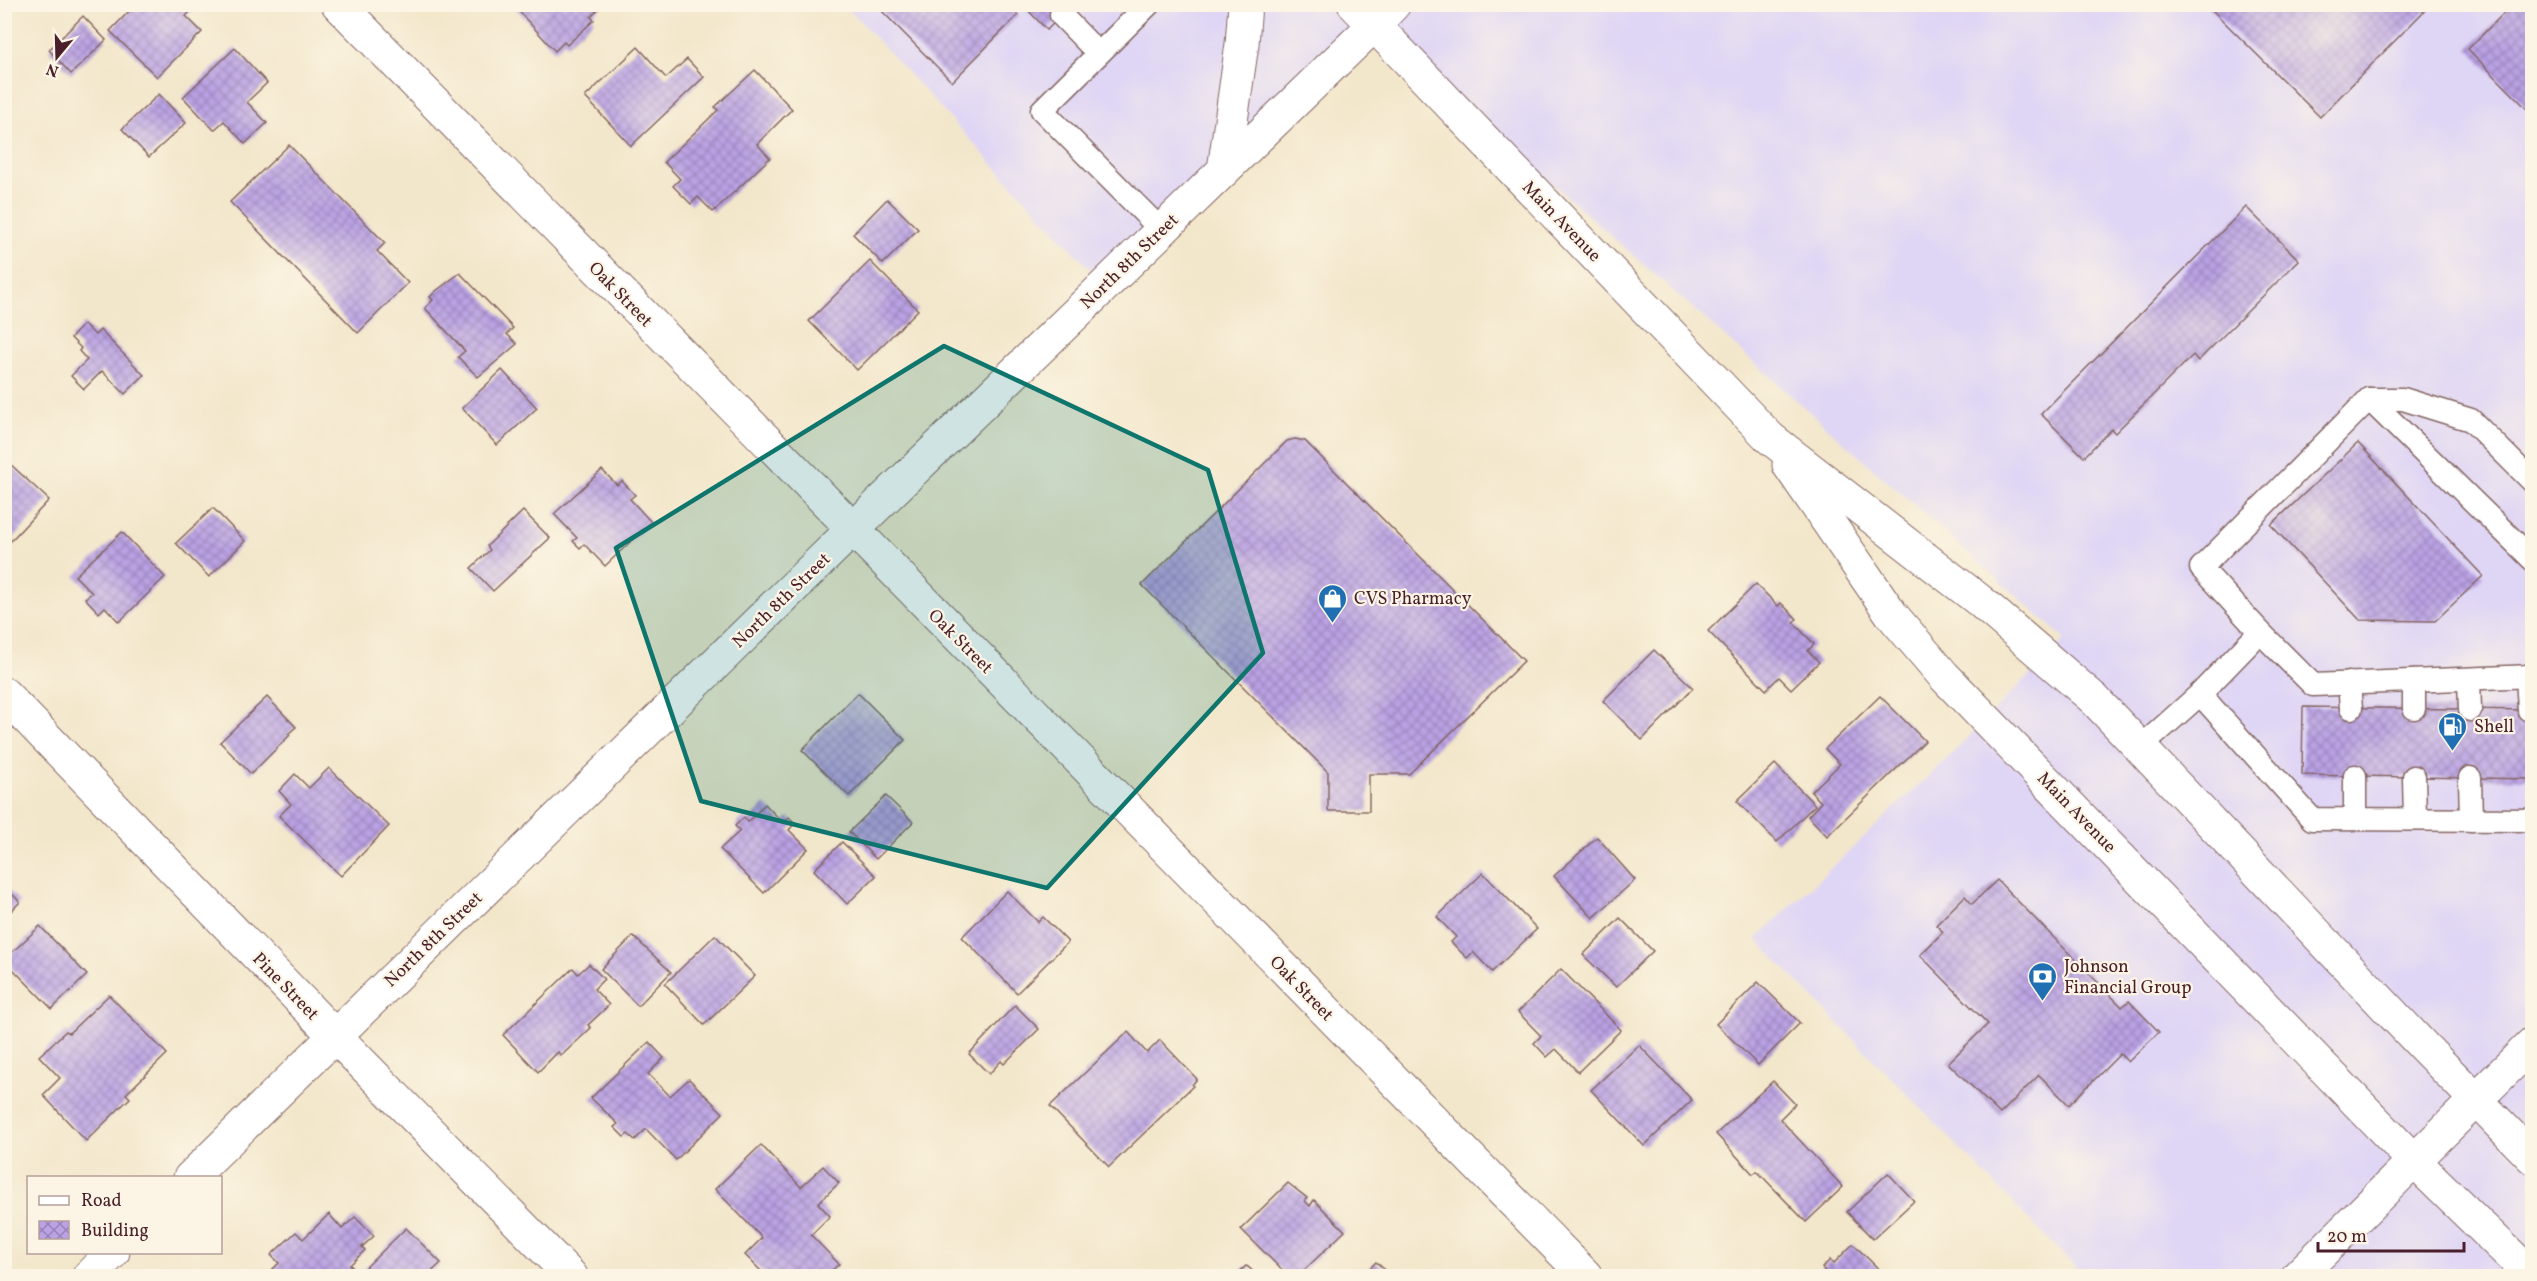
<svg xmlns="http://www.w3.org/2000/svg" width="2537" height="1281" viewBox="0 0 2537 1281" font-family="Vollkorn,serif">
	<defs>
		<pattern id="building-cross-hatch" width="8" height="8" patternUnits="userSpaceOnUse" patternTransform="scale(1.5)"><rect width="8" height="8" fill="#baa2e4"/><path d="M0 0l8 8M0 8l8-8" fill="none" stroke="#9983b9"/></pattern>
	</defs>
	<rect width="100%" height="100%" fill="#fcf5e5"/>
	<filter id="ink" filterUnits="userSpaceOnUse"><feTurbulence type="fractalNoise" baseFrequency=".0167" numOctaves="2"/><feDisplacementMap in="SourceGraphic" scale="12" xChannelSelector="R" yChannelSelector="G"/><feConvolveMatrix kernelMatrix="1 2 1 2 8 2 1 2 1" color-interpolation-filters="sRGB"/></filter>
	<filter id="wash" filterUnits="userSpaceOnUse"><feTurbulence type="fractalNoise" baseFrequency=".008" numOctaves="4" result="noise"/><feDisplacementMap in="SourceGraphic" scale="24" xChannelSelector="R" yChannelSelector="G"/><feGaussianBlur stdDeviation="1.35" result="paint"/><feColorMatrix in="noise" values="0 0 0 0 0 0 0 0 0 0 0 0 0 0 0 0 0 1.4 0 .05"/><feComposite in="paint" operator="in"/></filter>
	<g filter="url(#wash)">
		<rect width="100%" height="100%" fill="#f3e7cb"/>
		<!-- built -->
		<path fill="#dfd5f5" d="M845,5H2532V1276H2084L1756,939L1952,754L2065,639L1374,25L1105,285Z"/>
		<g id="blocks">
			<!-- building -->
			<g fill="url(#building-cross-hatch)">
				<path d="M136,4H186L192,10L186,16L202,32L157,77L110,31Z"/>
				<path d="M512,4H603L591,17L594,20L567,45L564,42L555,51Z"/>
				<path d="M875,4H1007L1018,15L952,82Z"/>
				<path d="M1022,4H1072L1047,30Z"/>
				<path d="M2206,4H2431L2320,117Z"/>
				<path d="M2513,4H2532V114L2468,49Z"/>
				<path d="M83,16L106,40L71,74L49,50Z"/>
				<path d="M638,47L666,78L687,59L704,77L631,146L585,97Z"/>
				<path d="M235,48L267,83L247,102L267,123L245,144L224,121L214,130L183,97Z"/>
				<path d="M755,70L792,109L757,144L770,158L713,212L698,197L691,204L673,186L680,179L664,162L718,110L715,107Z"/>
				<path d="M159,94L186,123L149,157L122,129Z"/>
				<path d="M289,145L385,243L377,251L408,283L358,333L230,202Z"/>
				<path d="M887,199L918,229L883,264L853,234Z"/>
				<path d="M2246,207L2299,260L2198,361L2193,355L2115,433L2111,429L2084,457L2041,414Z"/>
				<path d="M870,261L918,310L857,370L809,321Z"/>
				<path d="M460,273L513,328L507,334L517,344L478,377L458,357L465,351L425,308L433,300L430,297L436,291Z"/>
				<path d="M84,324L95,335L100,330L144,375L125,394L102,371L84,389L71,376L87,360L79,351L81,348L71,338Z"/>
				<path d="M502,370L537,408L497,445L462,408Z"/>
				<path d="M1295,439L1305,441L1524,661L1409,774H1369V811H1328V772L1142,585L1287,441Z"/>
				<path d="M2358,443L2483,576L2435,621L2360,620L2271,525Z"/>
				<path d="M7,461L49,500L4,548V464Z"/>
				<path d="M602,470L617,485L622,481L635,495L630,499L651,522L605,566L584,544L580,548L573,541L577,538L554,514Z"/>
				<path d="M213,508L245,541L209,577L176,543Z"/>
				<path d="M523,511L550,538L493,591L471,568L490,550L487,546Z"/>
				<path d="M122,532L165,577L119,622L105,607L99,613L85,598L92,593L75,576Z"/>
				<path d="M1756,584L1778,606L1781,603L1797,619L1793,622L1814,644L1808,651L1819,662L1791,689L1779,677L1766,690L1708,631Z"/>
				<path d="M1654,650L1693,688L1642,740L1603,701Z"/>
				<path d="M858,693L905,740L849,796L802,750Z"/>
				<path d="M1880,696L1925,741L1827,836L1808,816L1821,802L1811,792L1840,764L1825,749Z"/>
				<path d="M267,697L296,727L288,734L290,735L251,774L220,742Z"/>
				<path d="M2303,707L2532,710V779L2302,775Z"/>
				<path d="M1775,764L1815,805L1777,842L1737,801Z"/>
				<path d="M329,768L389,826L341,876L279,816L291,804L279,791L295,774L309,788Z"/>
				<path d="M886,796L913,822L876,859L849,832Z"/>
				<path d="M765,804L783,823L789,817L795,823L789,830L808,849L764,893L720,849L740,831L735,826L744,817L748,822Z"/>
				<path d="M1597,837L1635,880L1593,918L1554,876Z"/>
				<path d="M842,842L876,876L847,904L814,870Z"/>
				<path d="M1483,873L1537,929L1492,972L1473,952L1467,958L1451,942L1456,937L1437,917Z"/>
				<path d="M1997,880L2122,1007L2129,1001L2159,1032L2128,1062L2120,1054L2069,1105L2039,1075L2000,1114L1948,1063L1988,1024L1920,955L1943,932L1936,925L1965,896L1972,904Z"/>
				<path d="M4,886L20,902L4,918Z"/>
				<path d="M1007,891L1038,922L1043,917L1068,942L1017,993L962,937Z"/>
				<path d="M1620,918L1653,951L1616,987L1583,955Z"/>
				<path d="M40,926L87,975L52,1009L4,960Z"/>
				<path d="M715,935L755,976L704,1025L665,984Z"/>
				<path d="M633,936L671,972L638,1006L601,969Z"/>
				<path d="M589,964L604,979L594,989L609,1005L588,1025L591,1028L561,1056L558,1052L538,1072L503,1035L573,968L578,974Z"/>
				<path d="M1561,969L1621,1030L1578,1072L1556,1049L1547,1057L1534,1043L1541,1036L1518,1012Z"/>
				<path d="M1758,982L1800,1023L1758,1065L1716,1024Z"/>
				<path d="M109,995L167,1054L126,1094L130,1098L86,1141L43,1095L60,1078L39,1056L66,1031L69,1033Z"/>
				<path d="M1015,1005L1039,1029L1004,1064L1001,1061L989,1074L969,1054Z"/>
				<path d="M1128,1032L1147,1053L1160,1040L1197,1079L1192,1085L1193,1086L1109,1167L1050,1106Z"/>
				<path d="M649,1042L664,1058L648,1074L670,1096L689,1079L723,1113L676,1160L646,1129L635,1140L628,1134L624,1137L614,1127L618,1124L591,1098Z"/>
				<path d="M1639,1045L1692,1100L1644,1146L1591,1090Z"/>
				<path d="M1773,1081L1795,1104L1780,1119L1843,1187L1806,1222L1757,1171L1753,1174L1716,1134Z"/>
				<path d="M761,1145L801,1187L823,1166L839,1183L818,1203L830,1216L811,1235L839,1264L826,1276H766L745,1255L762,1238L715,1189Z"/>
				<path d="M1888,1173L1914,1201L1873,1239L1847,1212Z"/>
				<path d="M1288,1183L1307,1198L1305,1201L1310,1206L1314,1200L1345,1231L1298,1276H1288L1241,1229Z"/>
				<path d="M329,1214L342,1229L355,1217L374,1236L362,1247L365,1250L350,1265L359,1274L406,1228L441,1263L427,1276H266L279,1263L271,1255L296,1232L303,1239Z"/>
				<path d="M1853,1244L1886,1276H1819L1825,1271L1822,1268L1830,1260L1833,1264Z"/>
				<path d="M1376,1262L1392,1276H1362Z"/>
				<path d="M1246,1266L1248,1267L1258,1276H1235Z"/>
			</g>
		</g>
	</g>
	<g filter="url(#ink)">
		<use href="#blocks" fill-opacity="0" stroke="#856563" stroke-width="1.5"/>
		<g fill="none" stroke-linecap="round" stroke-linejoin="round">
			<defs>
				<g id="lane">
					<path d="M1149,4L1042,110L1161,230"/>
					<path d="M1061,15L1098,53"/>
					<path d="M2369,399H2403L2471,420L2532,481"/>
					<path d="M2260,632L2201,568L2369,399L2532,559"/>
					<path d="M2527,676L2529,710"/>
					<path d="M2469,679L2470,710"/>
					<path d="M2414,681V708"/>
					<path d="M2349,683L2351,708"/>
					<path d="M2200,694L2260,632L2313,685L2532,676"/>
					<path d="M2141,747L2200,694L2312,819L2532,820"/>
					<path d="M2355,776V819"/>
					<path d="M2414,777L2415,819"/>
					<path d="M2470,778L2471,820"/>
				</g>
				<g id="street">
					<path d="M338,4L1586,1276"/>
					<path d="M1374,25L1394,4"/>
					<path d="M4,694L335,1036L571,1276"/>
					<path d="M2298,1276L2532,1044"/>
				</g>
				<g id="secondary">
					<path d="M1354,4L1770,438L1980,601L2094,699L2424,1047L2532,1157"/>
					<path d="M1224,170L1242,44L1245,4"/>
					<path d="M1789,465L1892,615L1944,676L2414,1161L2532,1276"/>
					<path d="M190,1178L852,530L1374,25"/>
					<path d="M89,1276L113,1252"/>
				</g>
			</defs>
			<!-- lane casing -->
			<use href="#lane" stroke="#856563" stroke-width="25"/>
			<!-- street casing -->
			<use href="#street" stroke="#856563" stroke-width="35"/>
			<!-- secondary casing -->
			<use href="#secondary" stroke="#856563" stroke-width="35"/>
			<!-- lane -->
			<use href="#lane" stroke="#fff" stroke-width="22"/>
			<!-- street -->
			<use href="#street" stroke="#fff" stroke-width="33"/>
			<!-- secondary -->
			<use href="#secondary" stroke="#fff" stroke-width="33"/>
		</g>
	</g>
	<!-- marked area -->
	<path fill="#0f766e" fill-opacity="0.2" stroke="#0f766e" stroke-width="4.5" stroke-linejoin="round" d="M944,346L1208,470L1263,653L1047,888L701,801L616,548Z"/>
	<!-- icons -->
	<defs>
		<symbol id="shop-pin" viewBox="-11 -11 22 30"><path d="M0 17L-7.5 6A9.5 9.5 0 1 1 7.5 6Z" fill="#1f6fb2" stroke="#fcf5e5"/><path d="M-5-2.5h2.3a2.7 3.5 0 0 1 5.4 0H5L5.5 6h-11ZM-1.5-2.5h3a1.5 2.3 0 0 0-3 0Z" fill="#fff"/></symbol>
		<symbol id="fuel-pin" viewBox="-11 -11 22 30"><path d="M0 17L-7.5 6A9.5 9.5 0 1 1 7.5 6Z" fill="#1f6fb2" stroke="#fcf5e5"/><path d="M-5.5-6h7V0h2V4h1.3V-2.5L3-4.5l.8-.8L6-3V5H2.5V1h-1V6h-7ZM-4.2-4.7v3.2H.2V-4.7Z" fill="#fff"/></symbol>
		<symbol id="bank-pin" viewBox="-11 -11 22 30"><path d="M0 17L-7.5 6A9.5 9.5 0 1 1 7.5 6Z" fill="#1f6fb2" stroke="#fcf5e5"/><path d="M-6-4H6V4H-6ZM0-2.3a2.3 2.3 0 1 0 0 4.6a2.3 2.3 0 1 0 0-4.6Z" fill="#fff"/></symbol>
	</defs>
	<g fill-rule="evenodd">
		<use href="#shop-pin" x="1316" y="582" width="33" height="45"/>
		<use href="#fuel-pin" x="2436" y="710" width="33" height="45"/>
		<use href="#bank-pin" x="2026" y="960" width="33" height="45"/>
	</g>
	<g text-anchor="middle" stroke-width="4.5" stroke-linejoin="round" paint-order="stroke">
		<!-- street labels -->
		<g font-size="18" fill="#4a1f2b" stroke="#fcf5e5">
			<text transform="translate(1562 221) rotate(46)" y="6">Main Avenue</text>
			<text transform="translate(1129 261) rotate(-44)" y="6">North 8th Street</text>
			<text transform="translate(621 294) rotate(46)" y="6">Oak Street</text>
			<text transform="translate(781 600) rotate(-44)" y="6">North 8th Street</text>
			<text transform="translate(961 641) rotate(45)" y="6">Oak Street</text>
			<text transform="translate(2077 812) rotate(46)" y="6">Main Avenue</text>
			<text transform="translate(433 939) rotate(-44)" y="6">North 8th Street</text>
			<text transform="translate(286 986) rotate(46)" y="6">Pine Street</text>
			<text transform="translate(1302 988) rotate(46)" y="6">Oak Street</text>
		</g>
		<!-- poi labels -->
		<g font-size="18" fill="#4a1f2b" stroke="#fcf5e5" text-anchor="start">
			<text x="1354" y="604">CVS Pharmacy</text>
			<text x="2474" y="732">Shell</text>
			<text x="2064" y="972">Johnson<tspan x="2064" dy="21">Financial Group</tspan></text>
		</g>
	</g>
	<!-- margin -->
	<rect width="2537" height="1281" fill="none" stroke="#fcf5e5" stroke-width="24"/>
	<!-- legend -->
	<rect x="27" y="1176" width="195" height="78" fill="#fcf5e5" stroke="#b59f9b" stroke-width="1.5"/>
	<rect x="39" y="1196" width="30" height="9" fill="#ffffff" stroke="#b59f9b" stroke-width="1.5"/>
	<text x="81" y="1206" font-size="18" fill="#4a1f2b">Road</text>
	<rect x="39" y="1221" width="30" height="18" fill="url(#building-cross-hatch)" stroke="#b59f9b" stroke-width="1.5"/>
	<text x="81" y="1236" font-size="18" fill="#4a1f2b">Building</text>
	<!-- north arrow -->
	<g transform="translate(57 57) rotate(199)" stroke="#fcf5e5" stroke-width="4.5" paint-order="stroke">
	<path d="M0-4.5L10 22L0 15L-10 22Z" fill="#4a1f2b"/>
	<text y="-9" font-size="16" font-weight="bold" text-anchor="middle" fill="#4a1f2b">N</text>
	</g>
	<!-- scale -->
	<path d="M2318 1242v9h146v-9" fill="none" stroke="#4a1f2b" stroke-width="3"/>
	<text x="2327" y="1242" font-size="18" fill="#4a1f2b" stroke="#fcf5e5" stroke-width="4.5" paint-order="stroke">20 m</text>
</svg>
